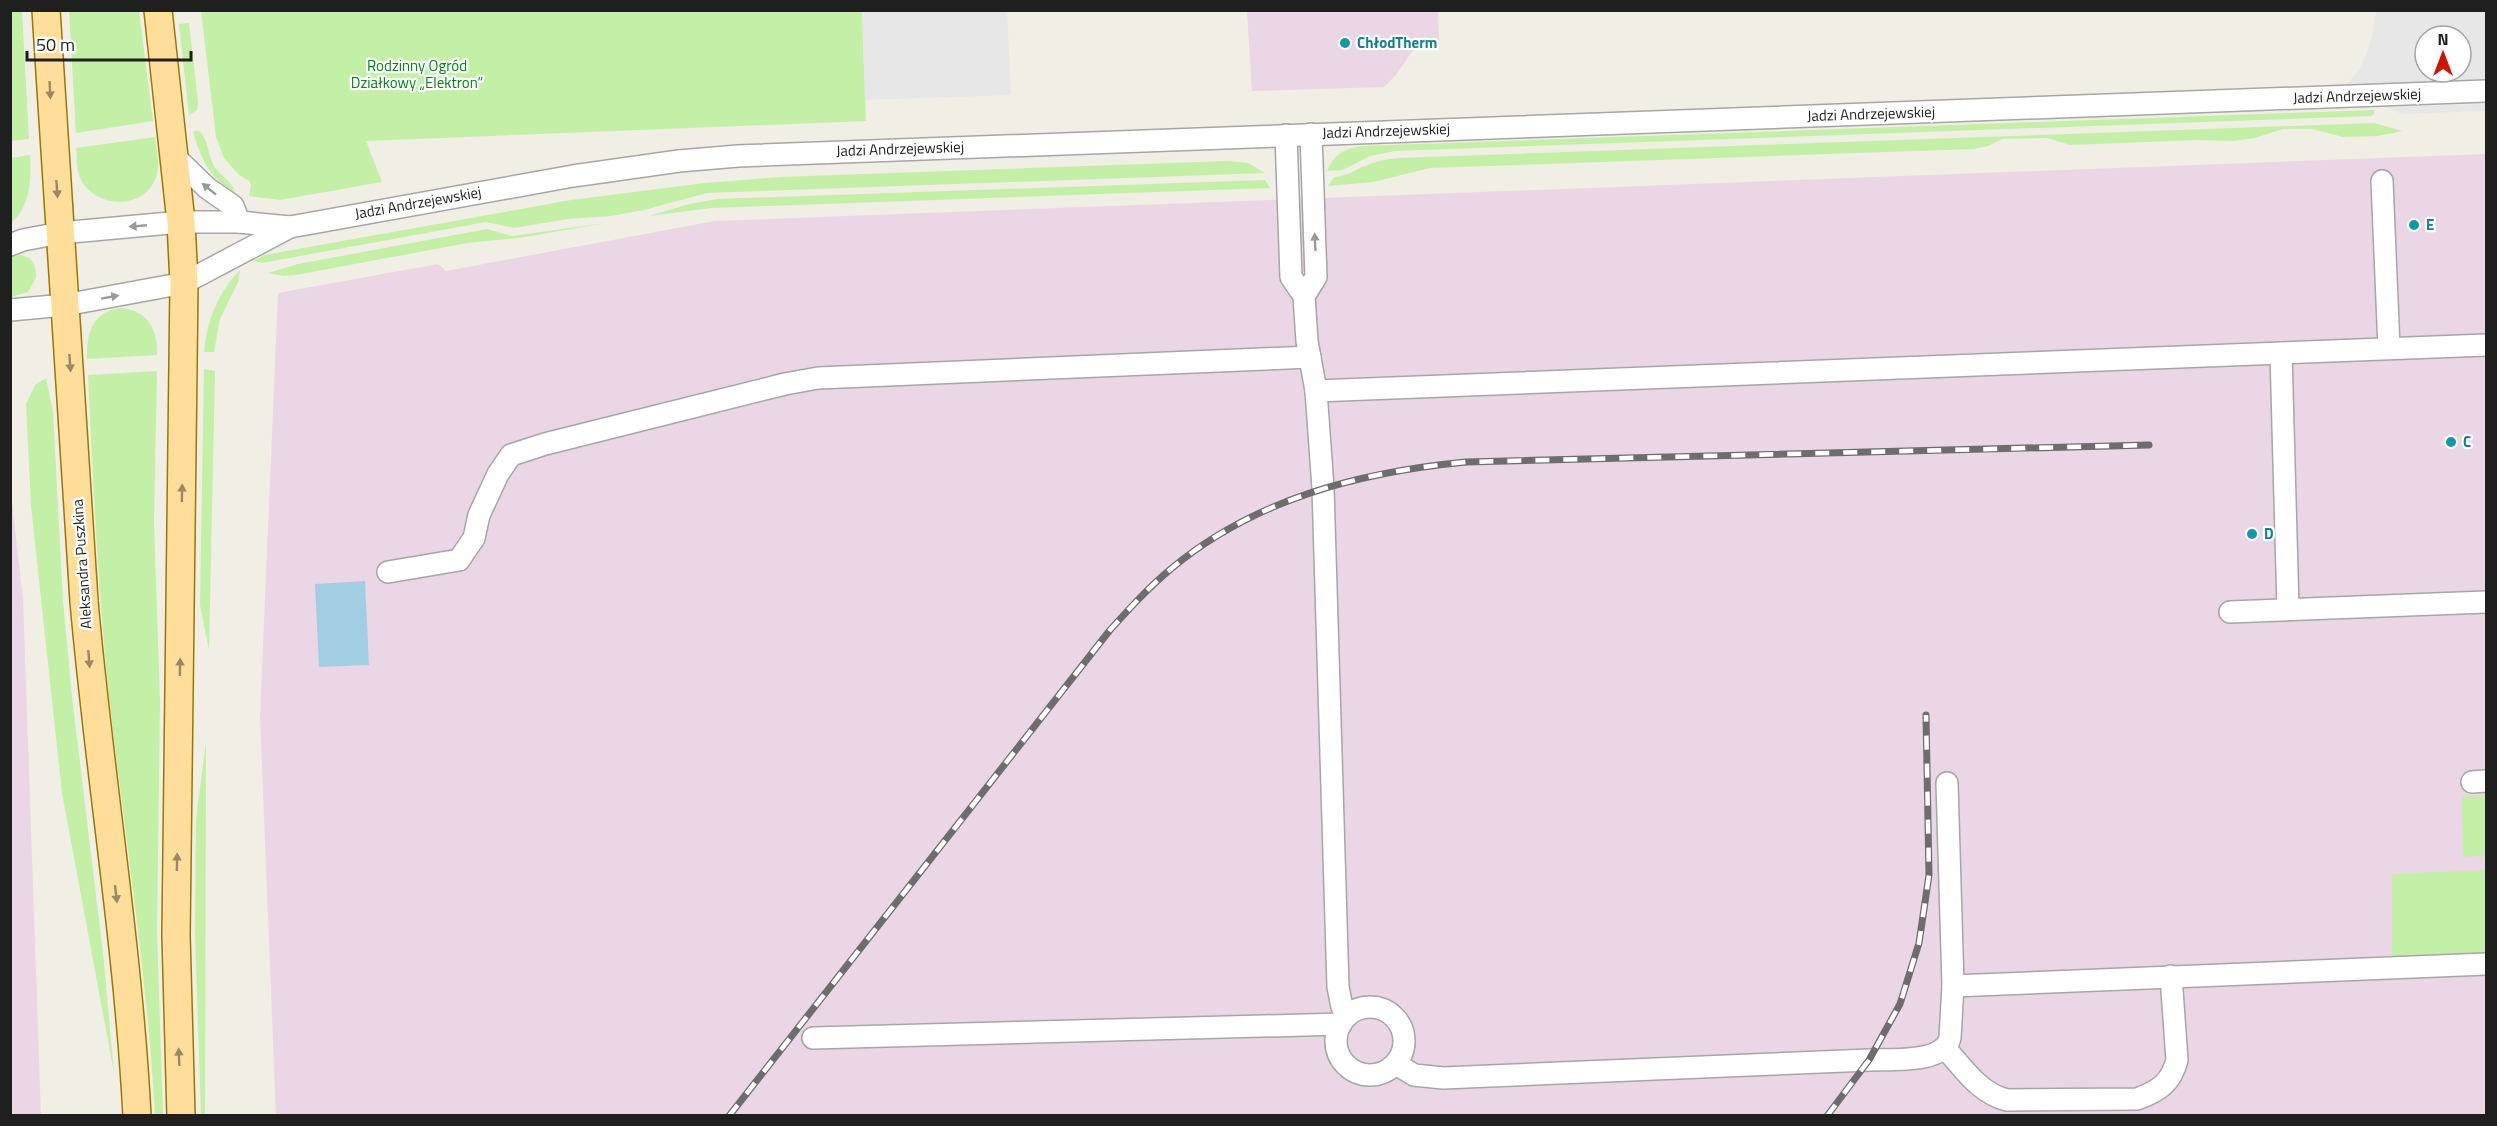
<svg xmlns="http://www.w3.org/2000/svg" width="2497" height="1126" viewBox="0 0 2497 1126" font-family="'Titillium Web',sans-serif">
	<rect width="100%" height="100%" fill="#f1eee5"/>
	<!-- industrial -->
	<g fill="#ebd6e5">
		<path d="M1247,11H1438L1439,40H1420L1396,75L1384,87L1252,91Z"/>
		<path d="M2486,154V1115L276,1116L260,717L278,293L438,264L446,271L715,221Z"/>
		<path d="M10,485L23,599L41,1116L10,1115Z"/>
	</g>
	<!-- grass -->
	<g fill="#c3f0a6">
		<path d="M10,11H22L29,139L10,141Z"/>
		<path d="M69,11H139L153,121L76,133Z"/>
		<path d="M201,11H862L866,121L366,141L382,182L280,200L249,196L251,185L249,181L239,175L224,158L216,137Z"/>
		<path d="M189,23L198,102L197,110L189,115L179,24Z"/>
		<path d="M2374,110V114L2371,116L1395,151L1370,156L1343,170L1327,171C1333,155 1345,148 1362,146Z"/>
		<path d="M2374,123L2402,131L2378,136L2343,137L2312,129H2283L2255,138L2233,141L2196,140L2070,145L2047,138L2002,139L1988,146L1974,149L1430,168L1373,182L1328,186L1334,177C1347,176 1353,171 1365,166C1376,161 1387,159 1398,158Z"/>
		<path d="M193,131H199C208,138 208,156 214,166C220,176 233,182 235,192C210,180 200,157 193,131Z"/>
		<path d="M155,137C156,149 160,162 157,174C148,210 97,210 81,180C76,170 77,159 76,148Z"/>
		<path d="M30,155C31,180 31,205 11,223V158Z"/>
		<path d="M1228,161L1248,163L1265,173L707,193L644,210L611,216L568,219L514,228L486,222L262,263L253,261L264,255L571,200L705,183L780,177Z"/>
		<path d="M1265,180L1270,188L711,208L649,216L689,204L717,199Z"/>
		<path d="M606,223L519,238L467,243L296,275L283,276L268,273L298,264L487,229L512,236Z"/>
		<path d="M20,255C32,256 37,266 36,278L28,292L11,297V257Z"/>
		<path d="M240,270L238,282L220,319L214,352H204C207,320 218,293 240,270Z"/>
		<path d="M120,308C148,310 158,330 157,355L87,359C86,334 92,312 120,308Z"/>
		<path d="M204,369L215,371L209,650L200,605Z"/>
		<path d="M157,371L154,522L160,702L157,932L163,1116L155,1115C147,975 125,836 109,696C98,590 93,482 88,375Z"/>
		<path d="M46,378L53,411L63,601L72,697L103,953L114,1073L62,793L31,506L26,404L35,385Z"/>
		<path d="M206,742L205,1115L201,1116L195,934L196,818Z"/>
		<path d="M2486,796V856L2463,857L2462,797Z"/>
		<path d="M2486,870V956L2392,960V874Z"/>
	</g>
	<!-- parking -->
	<g fill="#e7e7e7" fill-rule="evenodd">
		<path d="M862,11H1007L1011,95L865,100Z"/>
		<path d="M2376,11H2486V80L2346,85L2359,70L2365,57L2372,38ZM2425,36H2461V72H2425Z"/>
		<path d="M2486,104V111L2401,114L2388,107Z"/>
	</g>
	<!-- water -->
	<path fill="#a1cee3" d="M365,581L369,665L319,667L315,584Z"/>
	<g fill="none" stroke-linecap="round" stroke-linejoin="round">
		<defs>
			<g id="minor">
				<path d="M1286,135L1291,277L1304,296L1307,341L1316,391"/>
				<path d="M175,157L207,188L233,206L239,222"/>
				<path d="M2382,181L2389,348"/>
				<path d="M10,245L23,240L60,233L181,222H239L290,227L573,176L679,161L738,156L2486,91"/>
				<path d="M1304,296L1316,277L1311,134"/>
				<path d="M10,310L65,305L184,283L290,227"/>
				<path d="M2281,353L2288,609"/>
				<path d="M388,572L459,560L474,538L479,515L498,474L511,455L545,444L785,384L818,378L1310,357"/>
				<path d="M2230,612L2486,602"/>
				<path d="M2472,782L2486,781"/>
				<path d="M1953,986L2486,964"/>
				<circle cx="1370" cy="1041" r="34"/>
				<path d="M1348,1015L1342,1007L1338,987L1323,488L1316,391L2486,345"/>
				<path d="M813,1038L1341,1024"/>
				<path d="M1945,1048C1964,1069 1979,1093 2007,1100L2137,1099C2159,1091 2171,1083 2177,1060L2171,976"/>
				<path d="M1396,1064L1414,1075L1443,1078L1869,1060C1892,1059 1943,1064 1950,1038L1953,986L1947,783"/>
			</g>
			<g id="major">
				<path d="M46,10L84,601C99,773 128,943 137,1116"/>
				<path d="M158,10L181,222L184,283L176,935L181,1116"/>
			</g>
		</defs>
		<!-- minor casing -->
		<use href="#minor" stroke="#a6a6a6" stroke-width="24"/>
		<!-- major casing -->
		<use href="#major" stroke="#9b7700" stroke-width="30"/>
		<!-- minor -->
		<use href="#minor" stroke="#fff" stroke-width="21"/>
		<!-- major -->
		<use href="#major" stroke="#ffde9c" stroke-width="27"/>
		<defs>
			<g id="rail">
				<path d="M729,1116L1110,630C1130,608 1149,587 1172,568C1255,499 1360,472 1466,462L2149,445"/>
				<path d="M1827,1116L1869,1060L1900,1004L1919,943L1929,875L1926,715"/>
			</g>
		</defs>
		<!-- rail casing -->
		<use href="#rail" stroke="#6d6d6d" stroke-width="7"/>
		<!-- rail -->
		<use href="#rail" stroke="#fff" stroke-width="4.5" stroke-dasharray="14" stroke-linecap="butt"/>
	</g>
	<!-- one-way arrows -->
	<defs><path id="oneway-solid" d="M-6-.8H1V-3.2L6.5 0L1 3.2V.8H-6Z" transform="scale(1.5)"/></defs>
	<g fill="#9a8864">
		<use href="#oneway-solid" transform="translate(50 90) rotate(87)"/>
		<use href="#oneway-solid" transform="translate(57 189) rotate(86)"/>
		<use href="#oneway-solid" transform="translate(70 363) rotate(86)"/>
		<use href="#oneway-solid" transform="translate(182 493) rotate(-89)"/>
		<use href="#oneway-solid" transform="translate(89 659) rotate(85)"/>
		<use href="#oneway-solid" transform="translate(180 667) rotate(-89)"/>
		<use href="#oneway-solid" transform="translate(177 862) rotate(-89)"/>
		<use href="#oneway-solid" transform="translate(116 894) rotate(83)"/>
		<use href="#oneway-solid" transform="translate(179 1057) rotate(-92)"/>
	</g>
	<g fill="#9a9a9a">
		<use href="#oneway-solid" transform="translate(209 189) rotate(-141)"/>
		<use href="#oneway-solid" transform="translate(138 226) rotate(175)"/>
		<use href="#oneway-solid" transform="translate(1315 242) rotate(-93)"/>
		<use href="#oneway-solid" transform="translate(110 297) rotate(-10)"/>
	</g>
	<!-- markers -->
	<g fill="#0f9aa8" stroke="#fff" stroke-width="2">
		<circle cx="1345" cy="43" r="6"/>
		<circle cx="2414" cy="225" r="6"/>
		<circle cx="2451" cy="442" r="6"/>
		<circle cx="2252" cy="534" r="6"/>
	</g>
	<g text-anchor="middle" stroke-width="4.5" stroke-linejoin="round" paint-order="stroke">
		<!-- culture labels -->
		<g font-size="15" font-weight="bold" fill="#0d838f" stroke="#fff" text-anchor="start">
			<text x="1357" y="48">ChłodTherm</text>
			<text x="2426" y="230">E</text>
			<text x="2463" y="447">C</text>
			<text x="2264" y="539">D</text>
		</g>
		<!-- park labels -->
		<g font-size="15" fill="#018519" stroke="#fff">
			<text x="417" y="71">Rodzinny Ogród<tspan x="417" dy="17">Działkowy „Elektron”</tspan></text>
		</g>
		<!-- street labels -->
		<g font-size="15" fill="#1f1f1f" stroke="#fff">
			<text transform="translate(2357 96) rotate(-2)" y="5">Jadzi Andrzejewskiej</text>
			<text transform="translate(1871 114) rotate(-2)" y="5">Jadzi Andrzejewskiej</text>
			<text transform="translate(1386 131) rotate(-2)" y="5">Jadzi Andrzejewskiej</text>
			<text transform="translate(900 149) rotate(-2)" y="5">Jadzi Andrzejewskiej</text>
			<text transform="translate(418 203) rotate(-10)" y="5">Jadzi Andrzejewskiej</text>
			<text transform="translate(82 564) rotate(-94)" y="5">Aleksandra Puszkina</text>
		</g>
	</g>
	<!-- border -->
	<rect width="2497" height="1126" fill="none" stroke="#1f1f1f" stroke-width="24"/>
	<!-- north arrow -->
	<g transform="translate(2443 54)"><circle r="28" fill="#ffffff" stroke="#a5a5a5" stroke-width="1.5"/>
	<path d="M0-4.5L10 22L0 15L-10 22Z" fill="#cf1400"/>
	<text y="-9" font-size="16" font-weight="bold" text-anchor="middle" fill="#1f1f1f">N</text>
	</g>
	<!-- scale -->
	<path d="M27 51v9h164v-9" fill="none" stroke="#1f1f1f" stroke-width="3"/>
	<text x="36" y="51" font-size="18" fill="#1f1f1f" stroke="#ffffff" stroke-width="4.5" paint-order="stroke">50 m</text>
</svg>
